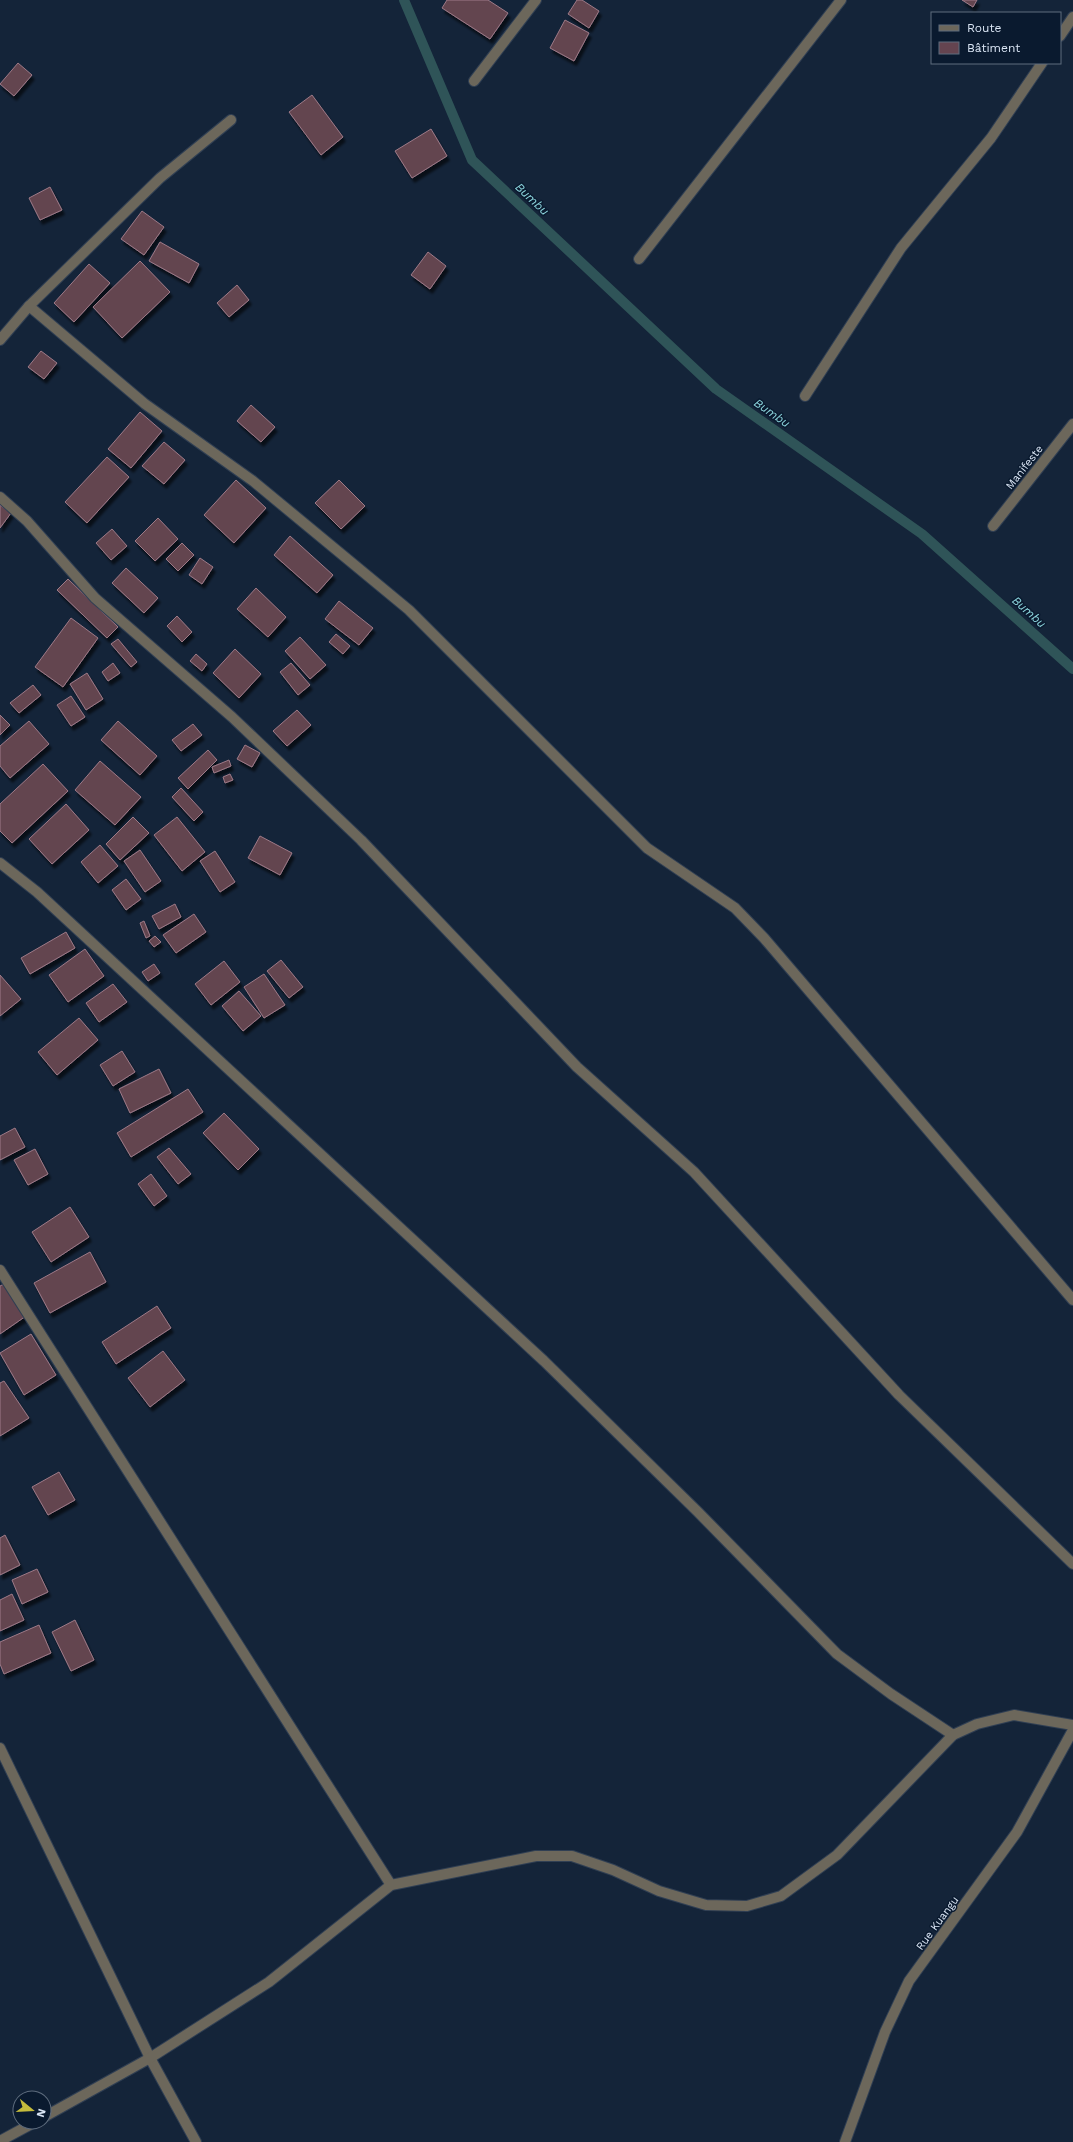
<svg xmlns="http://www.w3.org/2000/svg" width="1073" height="2142" viewBox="0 0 1073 2142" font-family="'Work Sans',sans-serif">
	<defs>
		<filter id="shadow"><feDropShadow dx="2.5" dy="4.5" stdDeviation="1" flood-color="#0009"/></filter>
	</defs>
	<rect width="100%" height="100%" fill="#142439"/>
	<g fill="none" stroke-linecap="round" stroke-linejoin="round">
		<!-- stream -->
		<path stroke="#2f5458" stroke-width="10" d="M404,0L472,160L716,389L922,534L1073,669"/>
	</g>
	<!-- building -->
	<g fill="#644450" stroke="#9d7a87" filter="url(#shadow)">
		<path d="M447,0H488L508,13L490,39L442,8Z"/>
		<path d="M577,0H582L599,11L589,28L568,14Z"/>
		<path d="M962,0H977L973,7Z"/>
		<path d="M565,20L589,33L574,61L550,48Z"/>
		<path d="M18,63L32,75L14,96L0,84Z"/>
		<path d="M312,95L343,137L321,155L289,112Z"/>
		<path d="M431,129L447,156L412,178L395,151Z"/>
		<path d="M50,187L62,210L40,220L29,198Z"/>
		<path d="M142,211L164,227L144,255L121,239Z"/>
		<path d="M160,242L199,264L189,283L149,261Z"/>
		<path d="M428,252L446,266L430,289L411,275Z"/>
		<path d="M140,261L170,292L122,338L93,307Z"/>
		<path d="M89,264L110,283L74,322L54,303Z"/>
		<path d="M237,285L249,300L229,317L217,303Z"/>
		<path d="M41,351L57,363L44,379L28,367Z"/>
		<path d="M251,405L275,427L261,442L237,421Z"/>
		<path d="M140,412L162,431L131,468L108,449Z"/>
		<path d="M164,442L185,460L164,484L142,466Z"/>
		<path d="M107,457L129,477L87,523L65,502Z"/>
		<path d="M236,480L266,508L234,543L204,515Z"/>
		<path d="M339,480L365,506L341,529L315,503Z"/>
		<path d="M0,505L11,513L0,528Z"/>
		<path d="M158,518L178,539L155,561L135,541Z"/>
		<path d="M112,529L127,546L111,560L96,543Z"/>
		<path d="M290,536L333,575L317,593L274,555Z"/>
		<path d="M182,543L194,555L178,571L166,559Z"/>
		<path d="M200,558L213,567L202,584L189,575Z"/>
		<path d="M126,568L158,598L144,613L112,583Z"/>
		<path d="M68,579L118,627L107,638L57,590Z"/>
		<path d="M256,588L286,617L268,637L237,609Z"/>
		<path d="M339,601L373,628L359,645L325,619Z"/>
		<path d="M177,616L192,632L182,642L167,626Z"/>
		<path d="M71,618L98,638L63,687L35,667Z"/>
		<path d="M336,634L350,646L343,654L329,642Z"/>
		<path d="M300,637L326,665L310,679L285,651Z"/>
		<path d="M118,639L137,662L131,667L111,644Z"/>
		<path d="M235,649L261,674L239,698L213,673Z"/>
		<path d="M196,654L207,664L202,671L190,661Z"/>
		<path d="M113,663L120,673L108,681L102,672Z"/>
		<path d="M291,663L310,685L298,695L280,672Z"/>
		<path d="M87,673L103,699L86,710L70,684Z"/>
		<path d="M33,685L41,695L19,713L10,703Z"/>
		<path d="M71,696L85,717L71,726L57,705Z"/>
		<path d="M297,710L311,725L287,746L273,731Z"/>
		<path d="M0,715L10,725L0,735Z"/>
		<path d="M29,721L49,744L10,778L0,766V746Z"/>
		<path d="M118,721L157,756L140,775L101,740Z"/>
		<path d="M193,724L202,735L181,751L172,740Z"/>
		<path d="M245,745L260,753L252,767L237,759Z"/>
		<path d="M208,750L217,760L188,789L178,778Z"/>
		<path d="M229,760L231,766L214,773L212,767Z"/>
		<path d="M100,761L141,797L115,825L75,790Z"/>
		<path d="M43,764L68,791L12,843L0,831V804Z"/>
		<path d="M230,774L233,780L225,783L223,777Z"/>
		<path d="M181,788L203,812L194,821L172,797Z"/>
		<path d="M66,804L89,830L52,864L29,839Z"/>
		<path d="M133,817L149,833L120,860L106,844Z"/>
		<path d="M177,817L205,852L182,871L154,835Z"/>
		<path d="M260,836L292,853L280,875L248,858Z"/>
		<path d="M100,845L118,866L98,883L81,862Z"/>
		<path d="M140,850L161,881L145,892L124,861Z"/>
		<path d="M215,851L235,882L220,892L200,861Z"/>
		<path d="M126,879L141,899L126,910L112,890Z"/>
		<path d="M175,904L181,917L159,929L152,916Z"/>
		<path d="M194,914L206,932L176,953L163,935Z"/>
		<path d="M144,921L150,936L146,938L140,923Z"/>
		<path d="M66,932L75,948L30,974L21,958Z"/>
		<path d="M155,936L161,942L154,947L149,941Z"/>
		<path d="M85,949L104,976L68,1002L49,975Z"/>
		<path d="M281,960L303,987L289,998L267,971Z"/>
		<path d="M224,961L240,982L211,1005L195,984Z"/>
		<path d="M154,964L160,973L148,981L142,972Z"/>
		<path d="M264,974L285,1005L264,1018L244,987Z"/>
		<path d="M0,975L21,999L0,1016Z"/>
		<path d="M113,984L127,1002L99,1022L86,1003Z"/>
		<path d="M239,991L261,1016L243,1031L222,1006Z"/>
		<path d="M79,1018L98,1040L57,1075L38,1052Z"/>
		<path d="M122,1051L135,1072L113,1086L100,1065Z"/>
		<path d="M159,1069L171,1093L130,1113L119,1089Z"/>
		<path d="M188,1089L203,1112L131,1157L117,1133Z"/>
		<path d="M224,1113L259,1149L238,1170L203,1133Z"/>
		<path d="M15,1128L25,1147L0,1160V1136Z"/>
		<path d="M169,1148L191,1174L178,1184L157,1157Z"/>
		<path d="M35,1149L48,1174L28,1185L14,1160Z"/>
		<path d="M151,1174L167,1196L154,1206L138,1184Z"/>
		<path d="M70,1207L89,1237L51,1262L32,1232Z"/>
		<path d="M90,1252L106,1282L50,1313L34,1283Z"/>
		<path d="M4,1284L26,1316L0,1334V1286Z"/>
		<path d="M157,1306L171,1328L116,1364L102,1342Z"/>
		<path d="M31,1334L56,1375L24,1395L0,1353Z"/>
		<path d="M163,1351L185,1380L150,1407L128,1378Z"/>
		<path d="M4,1381L29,1418L0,1436V1383Z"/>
		<path d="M59,1472L75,1500L48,1515L32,1487Z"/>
		<path d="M5,1535L20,1565L0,1575V1538Z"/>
		<path d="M37,1569L48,1592L22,1604L12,1580Z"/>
		<path d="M12,1594L24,1620L0,1631V1600Z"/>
		<path d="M75,1620L94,1660L71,1671L52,1632Z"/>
		<path d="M39,1625L51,1653L4,1674L0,1664V1642Z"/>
	</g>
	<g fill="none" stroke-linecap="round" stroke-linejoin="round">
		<defs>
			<g id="minor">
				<path d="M1060,36L1073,17"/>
				<path d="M474,81L536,0"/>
				<path d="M639,259L841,0"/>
				<path d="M29,306L145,404L253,481L409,610L647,848L735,908L764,938L1073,1300"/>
				<path d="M0,340L29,306L160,178L231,120"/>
				<path d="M805,396L901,248L991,138L1042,63"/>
				<path d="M0,497L27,521L95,598L232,717L361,840L577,1067L694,1172L899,1395L1073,1564"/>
				<path d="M993,526L1073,424"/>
				<path d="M0,863L37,892L544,1361L698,1512L837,1654L891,1694L953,1735"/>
				<path d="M0,1270L391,1885"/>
				<path d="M0,1748L150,2058L196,2142"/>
				<path d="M44,2117L150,2058L269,1982L391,1885L536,1856H572L613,1870L659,1891L706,1905L747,1906L781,1896L837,1855L953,1735L977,1724L1014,1715L1073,1725"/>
				<path d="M0,2141L35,2122"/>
				<path d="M845,2142L885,2032L909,1981L1017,1832L1073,1730"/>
			</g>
		</defs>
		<!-- minor casing -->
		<use href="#minor" stroke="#303f53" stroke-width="12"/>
		<!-- minor -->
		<use href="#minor" stroke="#6c675b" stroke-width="10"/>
	</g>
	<g text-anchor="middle" stroke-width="3" stroke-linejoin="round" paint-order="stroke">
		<!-- street labels -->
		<g font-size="11" fill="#dbe6f5" stroke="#0a1a2f">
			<text transform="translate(1024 467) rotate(-52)" y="4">Manifeste</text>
			<text transform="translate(937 1923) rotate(-54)" y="4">Rue Kuangu</text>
		</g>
		<!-- water labels -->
		<g font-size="12" font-style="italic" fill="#8dd5dd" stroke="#0a1a2f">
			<text transform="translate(532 199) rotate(43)" y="4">Bumbu</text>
			<text transform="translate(772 413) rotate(35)" y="4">Bumbu</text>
			<text transform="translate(1029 612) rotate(42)" y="4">Bumbu</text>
		</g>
	</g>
	<!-- legend -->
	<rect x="931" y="12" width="130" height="52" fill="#0a1a2f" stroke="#5e6c7e"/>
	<rect x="939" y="25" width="20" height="6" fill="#6c675b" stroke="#5e6c7e"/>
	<text x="967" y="32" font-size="12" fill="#dbe6f5">Route</text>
	<rect x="939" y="42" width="20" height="12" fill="#644450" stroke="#5e6c7e"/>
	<text x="967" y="52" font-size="12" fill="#dbe6f5">Bâtiment</text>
	<!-- north arrow -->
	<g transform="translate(32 2110) rotate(108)"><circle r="19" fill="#0a1a2f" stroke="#5e6c7e"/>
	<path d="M0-3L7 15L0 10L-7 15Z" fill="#c5bc3d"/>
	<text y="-6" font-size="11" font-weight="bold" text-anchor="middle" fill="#dbe6f5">N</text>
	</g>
</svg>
